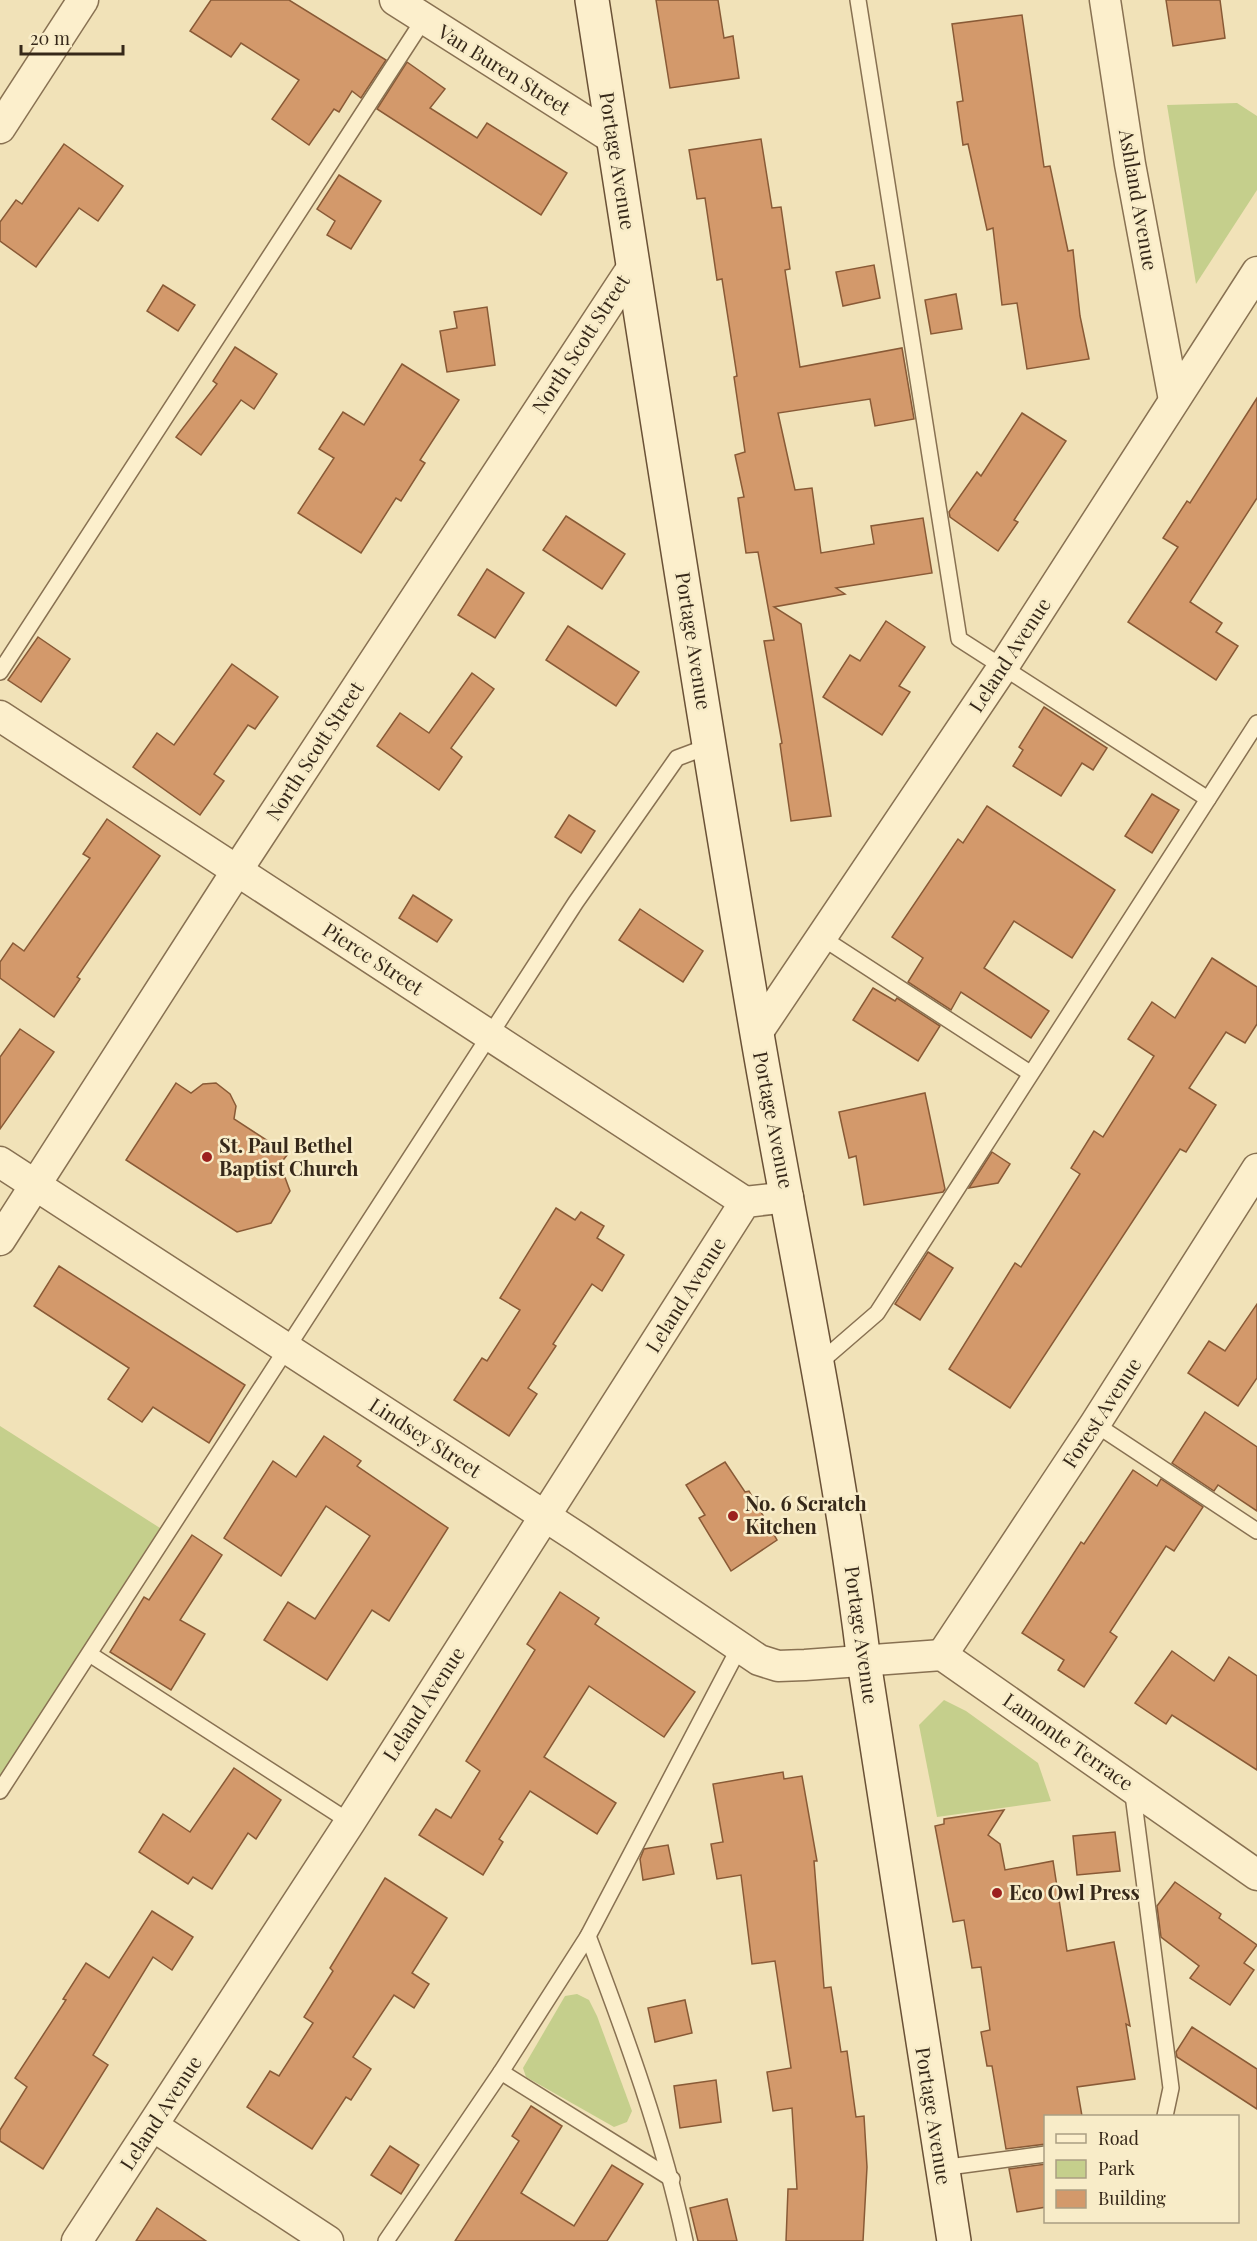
<svg xmlns="http://www.w3.org/2000/svg" width="1257" height="2241" viewBox="0 0 1257 2241" font-family="'Playfair Display',serif">
	<rect width="100%" height="100%" fill="#f1e2b8"/>
	<!-- green -->
	<g fill="#c5cf8c">
		<path d="M1237,103L1257,116V190L1196,284L1167,105Z"/>
		<path d="M0,1426L160,1528L0,1776Z"/>
		<path d="M944,1700L966,1711L1038,1763L1051,1801L937,1817L919,1725Z"/>
		<path d="M577,1994L589,2000L597,2016L632,2111L627,2122L614,2127L526,2077L523,2068L565,1996Z"/>
	</g>
	<!-- building -->
	<g fill="#d3996b" stroke="#895a36" stroke-width="1.5">
		<path d="M211,0H289L386,60L361,98L352,91L339,112L334,109L309,145L272,119L299,80L241,43L231,57L190,31Z"/>
		<path d="M656,0H718L724,38L733,36L739,78L670,88Z"/>
		<path d="M1166,0H1220L1225,38L1173,46Z"/>
		<path d="M1022,15L1044,167L1050,166L1068,251L1073,250L1080,316L1089,359L1027,369L1017,303L1002,305L993,228L987,230L968,144L963,145L957,102L963,101L952,24Z"/>
		<path d="M407,62L445,89L430,108L477,138L487,123L567,173L541,215L377,109Z"/>
		<path d="M761,139L772,208L781,207L790,269L785,270L800,367L902,348L914,419L875,426L870,399L778,413L795,490L812,488L821,553L874,544L871,526L923,518L932,573L836,588L845,594L774,607L801,624L831,816L791,821L780,744L782,743L764,641L774,640L758,552L746,553L738,498L744,497L735,455L745,452L734,377L737,376L722,279L717,280L705,198L697,199L689,150Z"/>
		<path d="M64,144L123,186L98,221L79,208L36,267L0,241V222L16,200L22,204Z"/>
		<path d="M339,175L381,201L351,249L327,235L335,221L317,209Z"/>
		<path d="M874,265L880,298L843,306L836,272Z"/>
		<path d="M163,285L195,305L178,331L147,311Z"/>
		<path d="M956,294L962,329L931,334L925,300Z"/>
		<path d="M487,307L495,365L447,372L440,331L457,328L454,312Z"/>
		<path d="M235,347L277,374L254,409L241,400L201,455L176,437L217,384L213,381Z"/>
		<path d="M402,364L459,400L420,460L425,463L401,501L396,498L361,553L298,513L334,458L319,449L343,412L364,425Z"/>
		<path d="M1257,398V498L1190,602L1222,623L1216,632L1238,646L1216,680L1128,622L1178,547L1163,538L1187,501L1190,503Z"/>
		<path d="M1022,413L1066,441L1014,520L1018,522L998,551L950,517L949,512L977,472L981,476Z"/>
		<path d="M566,516L625,554L602,589L543,550Z"/>
		<path d="M487,569L524,593L495,638L458,615Z"/>
		<path d="M886,621L925,647L899,686L910,692L882,735L823,697L850,655L860,661Z"/>
		<path d="M568,626L639,672L616,706L546,660Z"/>
		<path d="M38,637L70,659L41,702L8,680Z"/>
		<path d="M232,664L278,697L255,729L248,725L214,774L224,781L200,815L133,767L157,733L174,745Z"/>
		<path d="M472,673L494,689L451,748L462,757L439,790L377,746L400,713L429,733Z"/>
		<path d="M1044,707L1107,748L1093,770L1082,763L1061,796L1013,766L1023,750L1019,747Z"/>
		<path d="M1152,794L1179,810L1152,853L1125,836Z"/>
		<path d="M987,806L1115,890L1072,958L1014,921L984,968L1049,1011L1031,1038L961,992L951,1010L908,982L923,958L892,937L958,839L963,843Z"/>
		<path d="M569,815L595,831L581,853L555,837Z"/>
		<path d="M107,819L160,856L77,977L80,979L54,1017L0,978V962L13,943L24,951L90,858L83,854Z"/>
		<path d="M413,895L452,920L437,942L399,918Z"/>
		<path d="M640,909L703,951L683,982L619,940Z"/>
		<path d="M1212,958L1257,987V1024L1245,1043L1226,1032L1189,1088L1216,1105L1186,1152L1180,1149L1010,1408L949,1369L1015,1263L1021,1267L1080,1174L1071,1168L1094,1131L1103,1137L1154,1056L1128,1039L1152,1002L1175,1018Z"/>
		<path d="M873,988L895,1001L897,998L940,1026L918,1061L853,1020Z"/>
		<path d="M20,1029L54,1052L0,1129V1057Z"/>
		<path d="M176,1083L191,1093L203,1084L216,1083L230,1094L236,1106L234,1119L288,1154L280,1164L290,1191L271,1223L237,1232L126,1160Z"/>
		<path d="M925,1093L945,1189L943,1192L864,1205L856,1156L849,1158L839,1112Z"/>
		<path d="M992,1152L1010,1164L998,1183L969,1188Z"/>
		<path d="M556,1208L575,1220L581,1212L604,1226L597,1238L624,1255L602,1291L592,1284L553,1344L556,1346L528,1388L537,1394L509,1436L454,1400L482,1358L487,1361L520,1310L500,1298Z"/>
		<path d="M928,1252L953,1268L920,1320L895,1304Z"/>
		<path d="M59,1266L245,1385L209,1443L153,1407L142,1422L108,1399L129,1368L34,1306Z"/>
		<path d="M1257,1304V1378L1238,1406L1188,1373L1209,1341L1225,1351Z"/>
		<path d="M1205,1412L1257,1447V1511L1218,1485L1214,1491L1172,1463Z"/>
		<path d="M324,1436L361,1461L357,1466L448,1528L389,1621L372,1610L327,1680L264,1640L288,1602L315,1619L370,1536L326,1506L281,1576L224,1538L273,1461L296,1477Z"/>
		<path d="M725,1462L745,1492L749,1491L777,1540L731,1571L699,1518L705,1515L686,1485Z"/>
		<path d="M1133,1470L1157,1486L1161,1479L1203,1507L1174,1551L1166,1546L1110,1632L1117,1637L1084,1687L1058,1670L1064,1660L1022,1633L1081,1542L1084,1544Z"/>
		<path d="M192,1535L222,1555L180,1620L205,1634L171,1690L110,1652L144,1597L149,1600Z"/>
		<path d="M560,1592L599,1618L595,1624L695,1692L664,1737L589,1686L544,1757L616,1803L597,1834L530,1791L499,1839L503,1842L483,1875L419,1835L436,1809L451,1818L480,1771L466,1761L535,1650L527,1644Z"/>
		<path d="M1172,1651L1214,1681L1229,1657L1257,1676V1770L1172,1715L1166,1724L1135,1703Z"/>
		<path d="M234,1768L281,1800L256,1839L248,1833L212,1889L193,1877L188,1884L139,1852L163,1814L190,1832Z"/>
		<path d="M783,1772L784,1779L802,1776L817,1861H814L824,1988L831,1987L841,2052L847,2051L856,2117L864,2116L867,2167L863,2241H786L788,2189H797L792,2108L773,2111L767,2072L791,2068L775,1961L752,1964L741,1875L717,1879L711,1844L723,1842L713,1784Z"/>
		<path d="M1004,1810L988,1835L1000,1844L1005,1870L1053,1861L1067,1951L1114,1942L1130,2026L1126,2024L1135,2079L1077,2087L1082,2116H1046V2144L1006,2149L992,2066H987L981,2032L990,2030L981,1967L972,1968L964,1920L953,1922L935,1826L944,1824V1819Z"/>
		<path d="M1115,1832L1120,1871L1077,1875L1073,1836Z"/>
		<path d="M668,1845L674,1874L643,1880L640,1859L644,1849Z"/>
		<path d="M385,1878L447,1918L412,1973L429,1984L414,2008L394,1995L353,2057L371,2069L351,2100L346,2097L312,2149L247,2107L270,2071L279,2076L313,2023L304,2017L333,1971L330,1968Z"/>
		<path d="M1175,1882L1221,1914L1219,1918L1257,1945L1244,1963L1254,1970L1230,2005L1190,1978L1199,1966L1161,1937L1157,1906Z"/>
		<path d="M152,1911L193,1937L172,1970L153,1957L93,2055L108,2065L43,2169L0,2141V2130L27,2087L15,2078L66,2000L63,1999L86,1963L109,1978Z"/>
		<path d="M685,2000L692,2033L655,2042L648,2008Z"/>
		<path d="M1192,2027L1257,2069V2109L1177,2057L1176,2052Z"/>
		<path d="M716,2080L721,2122L680,2128L674,2086Z"/>
		<path d="M531,2106L562,2126L521,2193L574,2226L612,2165L643,2184L607,2241H455L519,2141L512,2136Z"/>
		<path d="M390,2146L419,2165L401,2194L371,2175Z"/>
		<path d="M1046,2164V2207L1017,2212L1009,2169Z"/>
		<path d="M727,2199L737,2241H698L690,2208Z"/>
		<path d="M157,2208L206,2241H136Z"/>
	</g>
	<g fill="none" stroke-linecap="round" stroke-linejoin="round">
		<defs>
			<g id="service">
				<path d="M858,0L959,639L1208,799"/>
				<path d="M0,672L424,19"/>
				<path d="M821,937L1030,1073"/>
				<path d="M818,1364L877,1313L1257,723"/>
				<path d="M1095,1424L1257,1531"/>
				<path d="M91,1655L350,1822"/>
				<path d="M1132,1787L1171,2088L1165,2116"/>
				<path d="M0,1791L576,902L677,758L709,746"/>
				<path d="M588,1936C626,2036 663,2137 685,2241"/>
				<path d="M501,2072L672,2179"/>
				<path d="M941,2168L1046,2154"/>
				<path d="M386,2241L501,2072L588,1936L739,1648"/>
			</g>
			<g id="minor">
				<path d="M395,0L614,139"/>
				<path d="M1105,0L1130,164L1174,400"/>
				<path d="M0,128L83,0"/>
				<path d="M0,716L745,1202"/>
				<path d="M757,1033L1003,667L1257,272"/>
				<path d="M0,1162L577,1537L759,1660L778,1666L805,1665L942,1655L1257,1875"/>
				<path d="M0,1240L247,855L634,265"/>
				<path d="M942,1655L1095,1424L1257,1169"/>
				<path d="M153,2126L328,2241"/>
				<path d="M77,2241L350,1822L745,1202L788,1197"/>
			</g>
			<path id="secondary" d="M592,0C645,343 698,686 756,1028C792,1240 838,1449 864,1662L954,2241"/>
		</defs>
		<!-- service casing -->
		<use href="#service" stroke="#887152" stroke-width="18"/>
		<!-- minor casing -->
		<use href="#minor" stroke="#887152" stroke-width="33"/>
		<!-- secondary casing -->
		<use href="#secondary" stroke="#6a5136" stroke-width="36"/>
		<!-- service -->
		<use href="#service" stroke="#fcefcc" stroke-width="15"/>
		<!-- minor -->
		<use href="#minor" stroke="#fcefcc" stroke-width="30"/>
		<!-- secondary -->
		<use href="#secondary" stroke="#fcefcc" stroke-width="33"/>
	</g>
	<!-- markers -->
	<g fill="#9c201d" stroke="#f8ecc8" stroke-width="2">
		<circle cx="207" cy="1157" r="6"/>
		<circle cx="733" cy="1516" r="6"/>
		<circle cx="997" cy="1893" r="6"/>
	</g>
	<g text-anchor="middle" stroke-width="5" stroke-linejoin="round" paint-order="stroke">
		<!-- street labels -->
		<g font-size="20" fill="#362819" stroke="#f8ecc8">
			<text transform="translate(504 70) rotate(32)" y="7">Van Buren Street</text>
			<text transform="translate(617 161) rotate(81)" y="7">Portage Avenue</text>
			<text transform="translate(1138 200) rotate(80)" y="7">Ashland Avenue</text>
			<text transform="translate(581 344) rotate(-57)" y="7">North Scott Street</text>
			<text transform="translate(693 641) rotate(81)" y="7">Portage Avenue</text>
			<text transform="translate(1010 655) rotate(-57)" y="7">Leland Avenue</text>
			<text transform="translate(315 751) rotate(-57)" y="7">North Scott Street</text>
			<text transform="translate(373 959) rotate(33)" y="7">Pierce Street</text>
			<text transform="translate(773 1120) rotate(79)" y="7">Portage Avenue</text>
			<text transform="translate(686 1295) rotate(-58)" y="7">Leland Avenue</text>
			<text transform="translate(1102 1413) rotate(-57)" y="7">Forest Avenue</text>
			<text transform="translate(425 1438) rotate(33)" y="7">Lindsey Street</text>
			<text transform="translate(861 1635) rotate(82)" y="7">Portage Avenue</text>
			<text transform="translate(424 1704) rotate(-57)" y="7">Leland Avenue</text>
			<text transform="translate(1068 1742) rotate(35)" y="7">Lamonte Terrace</text>
			<text transform="translate(161 2113) rotate(-57)" y="7">Leland Avenue</text>
			<text transform="translate(933 2116) rotate(81)" y="7">Portage Avenue</text>
		</g>
		<!-- poi labels -->
		<g font-size="20" font-weight="bold" fill="#362819" stroke="#f8ecc8" text-anchor="start">
			<text x="219" y="1153">St. Paul Bethel<tspan x="219" dy="23">Baptist Church</tspan></text>
			<text x="745" y="1511">No. 6 Scratch<tspan x="745" dy="23">Kitchen</tspan></text>
			<text x="1009" y="1900">Eco Owl Press</text>
		</g>
	</g>
	<!-- legend -->
	<rect x="1044" y="2115" width="195" height="108" fill="#f8ecc8" stroke="#aa9e82" stroke-width="1.5"/>
	<rect x="1056" y="2134" width="30" height="9" fill="#fcefcc" stroke="#aa9e82" stroke-width="1.5"/>
	<text x="1098" y="2145" font-size="18" fill="#362819">Road</text>
	<rect x="1056" y="2160" width="30" height="18" fill="#c5cf8c" stroke="#aa9e82" stroke-width="1.5"/>
	<text x="1098" y="2175" font-size="18" fill="#362819">Park</text>
	<rect x="1056" y="2190" width="30" height="18" fill="#d3996b" stroke="#aa9e82" stroke-width="1.5"/>
	<text x="1098" y="2205" font-size="18" fill="#362819">Building</text>
	<!-- scale -->
	<path d="M21 45v9h102v-9" fill="none" stroke="#362819" stroke-width="3"/>
	<text x="30" y="45" font-size="18" fill="#362819" stroke="#f8ecc8" stroke-width="4.5" paint-order="stroke">20 m</text>
</svg>
